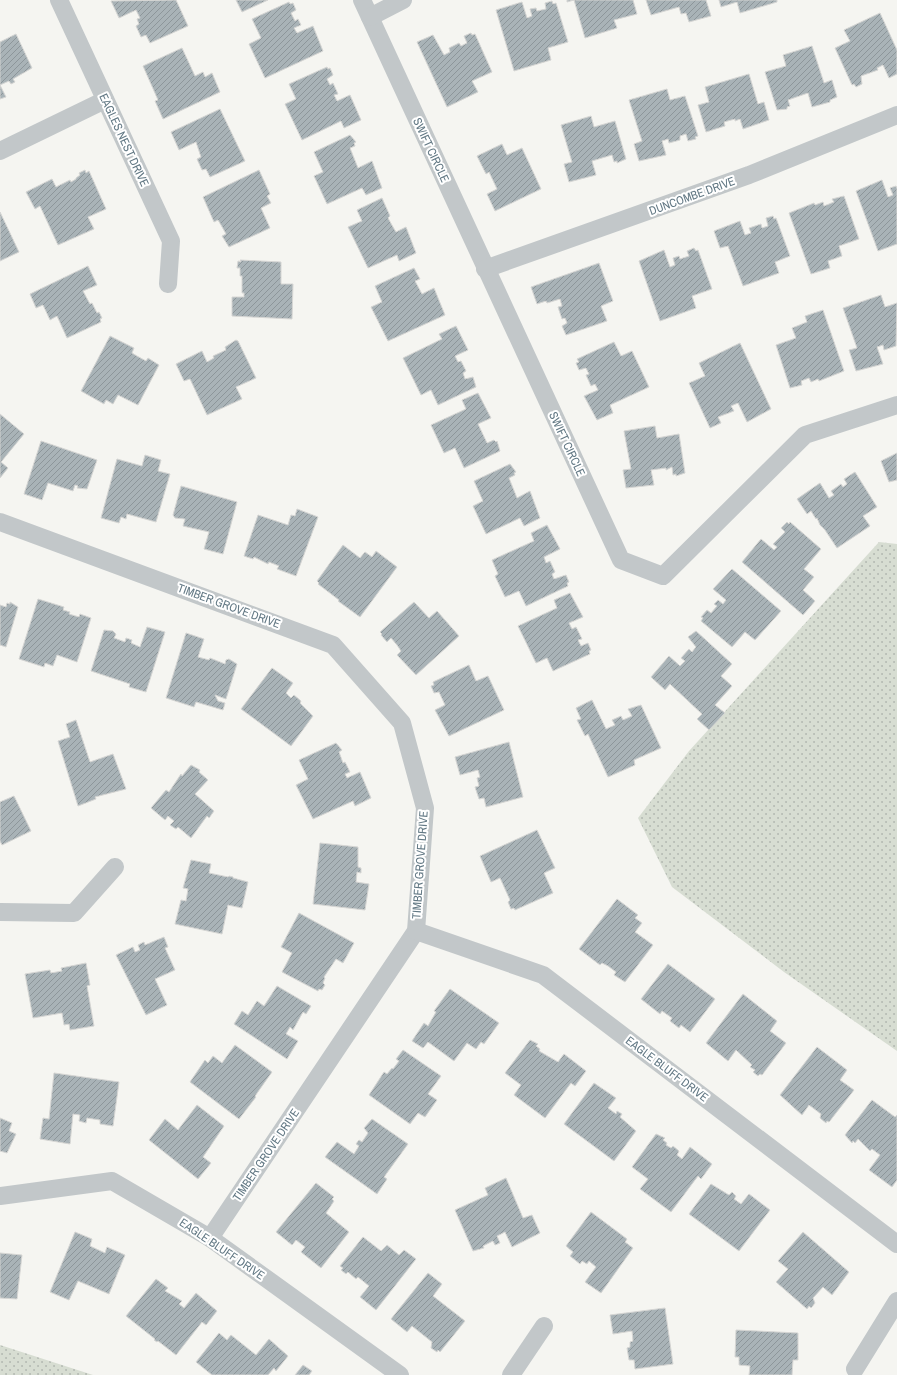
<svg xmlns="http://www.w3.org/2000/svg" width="897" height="1375" viewBox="0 0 897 1375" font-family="'Archivo Narrow',sans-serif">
	<defs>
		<pattern id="grass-dots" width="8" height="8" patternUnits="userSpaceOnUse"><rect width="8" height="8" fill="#d7ddd2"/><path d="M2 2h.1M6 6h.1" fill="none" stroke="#b2b8b0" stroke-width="1.8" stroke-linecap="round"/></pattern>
		<pattern id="building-hatch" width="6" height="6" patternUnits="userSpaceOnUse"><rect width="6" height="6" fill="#a9b3b7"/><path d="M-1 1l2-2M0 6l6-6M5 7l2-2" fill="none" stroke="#8d969a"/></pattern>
	</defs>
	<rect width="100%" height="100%" fill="#f5f5f1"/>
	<!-- grass -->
	<g fill="url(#grass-dots)">
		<path d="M879,542L897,544V1051L784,972L672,887L638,818L689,751Z"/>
		<path d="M0,1345L93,1375H0Z"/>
	</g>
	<!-- building -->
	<g fill="url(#building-hatch)" stroke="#d6d6d4">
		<path d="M176,0L188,26L150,43L146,35L141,37L136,26L139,24L137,19L140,18L136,10L119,18L111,1Z"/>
		<path d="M236,0H268L242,12Z"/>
		<path d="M567,0H633L637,14L614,20L617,28L585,38L574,0L567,2Z"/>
		<path d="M646,0H706L711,16L689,22L686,13L681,14L679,7L651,15Z"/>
		<path d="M719,0H777V2L740,13L737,2L721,7Z"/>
		<path d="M552,1L553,4L556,3L568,42L548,48L551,60L514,71L496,10L522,2L527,18L532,16L530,9L536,8L537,11L546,9L545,3Z"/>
		<path d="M289,2L290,4L293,3L296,10L291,13L295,21L298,19L301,25L294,28L297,33L313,26L323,51L265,78L249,44L261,38L252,19Z"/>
		<path d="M880,13L897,50V74L889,78L883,65L877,68L878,70L861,76L862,84L856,87L854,84L852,85L835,48L850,41L844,30Z"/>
		<path d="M471,33L472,35L475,34L492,72L472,81L478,92L447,107L417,42L433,35L444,55L450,52L449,48L459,43L461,46L467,43L464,36Z"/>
		<path d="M16,34L32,68L13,79L15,82L11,84L9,81L0,85L6,97L0,99V42Z"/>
		<path d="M812,46L824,83L832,80L837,97L830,100V102L812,107L808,93L788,100L790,106L787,107V109L777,110L765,72L786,66L783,55Z"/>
		<path d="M182,48L195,76L203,72L205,77L212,73L220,92L163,119L155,101L158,100L143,66Z"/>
		<path d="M327,67L328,69L330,68L333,75L327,79L330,85L333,83L338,94L334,95L337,101L350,95L361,120L344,128L341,121L302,140L285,104L296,99L289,84Z"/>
		<path d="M749,74L758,104L764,102L769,120L743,129L740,119L735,121V119L724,122L725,126L706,132L698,105L709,102L705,87Z"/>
		<path d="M667,89L670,100L685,96L698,136L695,137L696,139L688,141L686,134L680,136V140L669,143L668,139L662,141L666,155L639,161L634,144L642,141L629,100Z"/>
		<path d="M220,109L245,161L210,177L206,169L202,170L197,159L201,157L196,142L179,150L171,132Z"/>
		<path d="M591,116L594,127L615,121L626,159L617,163V161L614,162L612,155L592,161L596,175L569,182L564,164L572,162L561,125Z"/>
		<path d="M350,135L356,142L354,143L355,146L350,148L358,168L372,161L382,188L366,195L362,188L327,204L314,176L323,172L314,152Z"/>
		<path d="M502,144L507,155L522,148L541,189L495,211L487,194L497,189L489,172L486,174L477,156Z"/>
		<path d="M85,170L86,173L89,171L106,209L88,217L94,229L58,245L40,206L35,209L26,192L52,179L56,187L70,180L71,182L76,179V178L80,175L79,173Z"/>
		<path d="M259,170L270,194L267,196L271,203L261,208L270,228L229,247L222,236L226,234L221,225L218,220L214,222L203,197Z"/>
		<path d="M882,180L888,197L893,195L890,188L896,186L897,188V244L878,251L856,191Z"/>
		<path d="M844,196L859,239L839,246L842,256L828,261L830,268L811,274L789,213L814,203L815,205L823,202L824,206L834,202L832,199Z"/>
		<path d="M382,198L390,216L388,218L393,227L396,232L406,227L416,253L399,261L397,255L368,268L348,227L362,221L357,210Z"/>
		<path d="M0,212L19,252L0,261Z"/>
		<path d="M773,216L774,219L776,218L790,256L775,262L779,273L743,286L728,246L720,248L714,231L740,221L745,235L751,233L749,228L761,224L762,228L768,226L766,218Z"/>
		<path d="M694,248L696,251L698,250L712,289L692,296L696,308L660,321L639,261L664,250L670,267L675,265L673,258L679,256L680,259L689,256L687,251Z"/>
		<path d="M240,260L281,262V284H293L292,319L232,316V297H244V293H242V276H240V268H237L238,261L241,262Z"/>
		<path d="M599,263L613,301L601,306L607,321L566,335L562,326L567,323L565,318L562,319L558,307L562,306L560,299L547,303L546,301L537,304L531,287Z"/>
		<path d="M88,266L97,285L83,291L90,304L92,303L97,313L99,312L102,318L100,319L101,322L67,338L57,316L50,320L43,305L36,308L30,294Z"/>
		<path d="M414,268L420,279L415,281L422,294L434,288L445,315L388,341L371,307L382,302L375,286Z"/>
		<path d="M881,295L885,307L897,303L896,346L884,350L883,345L877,347L883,364L856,371L849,350L857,348L843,308Z"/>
		<path d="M823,310L844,371L819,381L818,379L811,382L809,378L801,381L802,385L790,388L776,345L796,338L792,328L807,322L805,316Z"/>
		<path d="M456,326L468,350L455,356L458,362L461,361L466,371L463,373L465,379L473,377L476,387L438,405L431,390L421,395L403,358L442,339L439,334Z"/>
		<path d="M110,336L134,348L132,353L137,356L146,361L148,358L159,365L138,405L118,395L113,404L106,400L104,404L81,391Z"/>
		<path d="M236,340L238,341L256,378L236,387L242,399L207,415L190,379L184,381L176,364L202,351L207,362L214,358L213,356L226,350L225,347Z"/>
		<path d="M614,342L621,356L632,351L649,387L610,405L613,413L597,420L584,396L598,390L595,384L591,386L586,375L589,374L586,368L579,370L576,363L579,362L577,359Z"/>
		<path d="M740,343L771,409L747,422L738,403L731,406L734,411L718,417L721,423L710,428L689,383L705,376L699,363Z"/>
		<path d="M478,393L491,418L478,424L487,443L494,440L496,442L497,441L500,451L464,468L455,448L444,453L431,425L466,409L462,400Z"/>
		<path d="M0,414L24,434L1,462L8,468L0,478Z"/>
		<path d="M655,426L657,438L679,434L685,473L676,476V474L673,475L672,467L666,470V468L651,470L654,485L626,488L623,470L631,469L624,431Z"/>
		<path d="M41,441L97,460L87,489L77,488L78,486L75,485L73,491L48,483L42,500L24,494Z"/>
		<path d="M897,453V480L889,482L881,461Z"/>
		<path d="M145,455L161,460L158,471L170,474L156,522L127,514L126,519L121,517L119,523L101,518L117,459L142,466Z"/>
		<path d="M510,464L516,472L514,473L515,475L509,478L517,498L530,491L540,518L524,526L520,518L486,534L473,506L483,501L474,481Z"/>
		<path d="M855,472L877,507L863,516L870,526L837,548L825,530L820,525L817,518L816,519L811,511L807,514L797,499L820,483L829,498L834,495L831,491L841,484L843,487L847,484L844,479Z"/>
		<path d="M181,486L237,502L223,554L204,549L209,532L183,526L185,519L175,518L173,515Z"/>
		<path d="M297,509L318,517L296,576L277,569L279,566L269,562L268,564L254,557L253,559L244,556L258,515L288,525L291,515L295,516Z"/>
		<path d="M787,522L789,524L790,522L821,549L804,569L814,577L803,590L815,601L803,615L742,562L761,539L774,550L777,547L773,544L785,532L781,528Z"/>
		<path d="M547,525L560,549L544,557L546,563L550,561L555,572L552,574L554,579L566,575L569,582L567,583L568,586L526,606L519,591L505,597L495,576L498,574L492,560L534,541L531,533Z"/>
		<path d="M343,545L360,558L365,552L372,557L376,551L397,567L360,617L338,601L339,600L318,584L319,583L317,581Z"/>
		<path d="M732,569L781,611L755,640L745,632L732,647L701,621L703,618L701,617L707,610L711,613L717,606L714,604L718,600L723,604L726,600L713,589Z"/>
		<path d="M570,593L583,617L569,623L572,629L576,627L582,639L578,640L581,646L588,643L591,650L589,651L590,654L553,671L547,658L536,663L518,626L557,608L554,600Z"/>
		<path d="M38,599L64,607L63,610L70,612L69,614L79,617L80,614L91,618L77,662L57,655L53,666L45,663L44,667L19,659Z"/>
		<path d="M10,602L18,607L6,647L0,645V605L6,607L7,603L10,604Z"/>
		<path d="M414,602L429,618L437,611L459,636L416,675L397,655L401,651L397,645L391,638L387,642L381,635L382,634L380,632Z"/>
		<path d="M147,627L165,632L146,692L129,687L130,684L91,671L104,630L113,631L116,634L114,638L125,642L126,638L132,640L131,643L140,647Z"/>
		<path d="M696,631L732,664L721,676L732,686L715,705L725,713L709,730L697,719L702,714L670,684L665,690L651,677L669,656L680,666L685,661L681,658L689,649L692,652L696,647L688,637Z"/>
		<path d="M186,633L204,639L198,657L209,660L210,658L225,664L226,660L229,659L237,664L226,699L215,695L218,701L225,703L223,710L196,702L194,707L166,698Z"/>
		<path d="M469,665L476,681L488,676L504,710L449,736L435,710L445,705L439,692L434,693L431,686L434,685L433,682Z"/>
		<path d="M272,668L293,683L286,693L291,698L294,695L301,701L300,703L313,716L291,746L241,709Z"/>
		<path d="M592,700L606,729L615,725L612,720L621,716L623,720L632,716L628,709L641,705L661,748L634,760L635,765L608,777L588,734L585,736L577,720L581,719L576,708Z"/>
		<path d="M76,720L90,762L113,754L126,789L95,797L96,799L78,806L58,741L70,737L66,724Z"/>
		<path d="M509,742L523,797L486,807L484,798L479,799L475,787L479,786L477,778L480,777L478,770L460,775L455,757Z"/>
		<path d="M336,743L342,750L339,752L343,763L345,762L350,772L345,774L347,778L360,772L371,798L355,806L353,801L313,819L296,785L308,779L299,760Z"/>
		<path d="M191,765L200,770L199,772L208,780L195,794L214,811L209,818L207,816L191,838L178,827L176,829L170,825L174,821L168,816L165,820L151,808L166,790L169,792L181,774L182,776Z"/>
		<path d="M14,796L31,831L2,845L0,841V802Z"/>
		<path d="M537,830L555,868L544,873L553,893L515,910L514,908L511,909L508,902L510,900L500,878L491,882L480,856Z"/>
		<path d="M320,843L358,847V867L361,868V873L357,872L356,882L369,884L365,910L313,904Z"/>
		<path d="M191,860L211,864L209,873L228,877L229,876L233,877V878L248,882L242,908L228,905L222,934L175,924L181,900L186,901L188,889L183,888Z"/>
		<path d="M617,899L638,915L635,918L642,923L635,932L653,945L625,982L614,975L616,972L608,966L602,963L600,965L579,949Z"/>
		<path d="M299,913L354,943L343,963L336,959L324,977L325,978L323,983L325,985L322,990L319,989L318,991L282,972L292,953L281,947Z"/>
		<path d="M164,937L168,947L165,948L175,970L155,979L167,1005L146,1015L116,955L133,947L135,952L140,950L138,945L144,942L145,945Z"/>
		<path d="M86,963L90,985L87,986L94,1026L70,1030L69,1024L64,1025L62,1013L33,1018L25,974L50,970L51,973L62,971L61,968Z"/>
		<path d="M668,964L715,999L690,1032L681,1025L679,1028L670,1021L672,1018L662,1011L660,1014L641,999Z"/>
		<path d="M277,986L311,1006L306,1014L303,1012L293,1030L290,1027L286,1034L298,1041L287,1059L234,1024L242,1011L248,1015L257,1001L264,1006Z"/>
		<path d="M450,989L499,1023L484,1044L481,1042L476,1049L467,1043L454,1061L428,1042L423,1048L412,1041L424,1023L428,1026L436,1012L434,1011Z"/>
		<path d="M743,994L777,1021L770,1031L786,1043L762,1075L760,1074L758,1076L753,1072L755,1070L750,1067L752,1065L736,1050L728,1061L706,1043Z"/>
		<path d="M530,1040L538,1044L536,1046L540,1049L539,1051L558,1062L564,1054L586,1071L575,1086L571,1083L545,1118L514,1095L521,1085L505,1073Z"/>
		<path d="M235,1045L272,1072L255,1096L256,1097L239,1119L190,1082L205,1060L208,1063L213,1056L222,1063Z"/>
		<path d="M817,1047L847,1070L840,1080L854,1090L829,1122L827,1121L826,1123L820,1118L821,1114L809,1105L802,1115L780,1095Z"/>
		<path d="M403,1050L441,1076L428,1094L437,1100L425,1117L418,1113L410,1124L369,1095L384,1072L387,1074L392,1068L393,1069L399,1061L396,1059Z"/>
		<path d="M54,1073L119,1082L113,1126L100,1124V1120L87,1118L86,1123L79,1121L80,1115L73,1114L70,1144L40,1139L43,1118L49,1119Z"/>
		<path d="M594,1083L616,1098L608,1108L616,1114L617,1111L622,1114L620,1117L636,1131L614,1161L564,1124Z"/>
		<path d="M872,1100L895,1117L897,1115V1180L892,1187L869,1170L880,1155L872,1149L870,1151L858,1139L855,1143L853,1141L852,1143L845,1135Z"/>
		<path d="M197,1105L224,1126L203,1157L211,1163L198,1179L149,1140L165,1119L178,1130Z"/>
		<path d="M0,1118L12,1123L9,1131L16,1134L7,1153L0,1151Z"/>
		<path d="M372,1119L408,1144L384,1177L387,1179L377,1194L325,1157L337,1142L354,1154L359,1146L356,1144L359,1140L362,1142L368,1133L364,1128Z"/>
		<path d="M656,1134L665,1138L663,1140L667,1143L666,1145L671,1148L673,1146L679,1151L677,1155L682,1159L690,1147L712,1164L701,1179L698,1176L671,1212L640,1189L648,1179L632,1167Z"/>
		<path d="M506,1178L523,1218L532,1215L540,1233L512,1247L505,1232L497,1236L500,1243L495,1245L493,1241L483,1246L484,1248L473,1251L455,1210L488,1195L485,1188Z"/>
		<path d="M316,1183L334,1197L332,1199L334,1201L326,1213L349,1232L321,1268L301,1252L305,1247L296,1240L292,1245L276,1232Z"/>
		<path d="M711,1184L729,1195L732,1192L736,1196L734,1199L741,1204L749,1194L770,1210L739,1251L689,1214Z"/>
		<path d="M591,1212L627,1239L625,1242L633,1248L601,1293L585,1282L596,1267L589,1261L587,1264L582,1261L580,1264L570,1256L573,1252L566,1246Z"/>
		<path d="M75,1232L92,1239L90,1246L105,1253L107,1247L125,1255L109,1294L78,1281L69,1300L50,1292Z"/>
		<path d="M803,1232L849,1272L832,1295L823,1287L813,1298L815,1303L811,1308L809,1306L807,1309L776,1282L788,1269L778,1261Z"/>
		<path d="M363,1237L381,1251L387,1245L399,1255L404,1250L416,1259L376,1310L360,1297L369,1286L358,1277L356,1279L348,1272L346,1274L341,1270L343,1268L340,1266Z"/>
		<path d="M0,1253L22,1255L17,1299L0,1298Z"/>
		<path d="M428,1273L442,1284L433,1296L465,1321L440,1352L438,1350L437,1352L431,1348L432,1342L412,1326L407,1332L391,1319Z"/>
		<path d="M156,1279L168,1288L165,1291L182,1301L179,1304L184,1308L196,1293L217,1311L206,1325L202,1322L176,1355L158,1341L157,1342L154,1340L155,1339L126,1316Z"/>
		<path d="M665,1308L673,1364L635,1369L634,1360H629L627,1348L630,1347V1342L633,1341L632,1331L613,1334L610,1315Z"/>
		<path d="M736,1330L798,1333V1360H793L792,1375H749L750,1366L739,1365V1357H735Z"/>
		<path d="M219,1333L227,1340L231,1335L256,1355L269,1339L288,1356L276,1371L274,1368L268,1375H212L196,1362Z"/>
		<path d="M303,1365L312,1371L309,1375H295Z"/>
	</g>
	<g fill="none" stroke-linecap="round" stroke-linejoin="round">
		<!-- minor -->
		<g stroke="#c2c7c9" stroke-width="18">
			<path d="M59,0L171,241L168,284"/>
			<path d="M362,0L621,560L663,576L805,435L897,405"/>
			<path d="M370,17L403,0"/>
			<path d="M0,151L105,100"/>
			<path d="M485,269L749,175L897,115"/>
			<path d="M0,522L333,645L402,723L425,808L416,931L210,1238"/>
			<path d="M0,912L74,913L115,867"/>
			<path d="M416,931L543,975L897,1244"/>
			<path d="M0,1196L112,1181L210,1238L400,1375"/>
			<path d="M855,1369L897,1301"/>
			<path d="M511,1375L544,1326"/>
		</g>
	</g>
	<g text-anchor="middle" stroke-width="4" stroke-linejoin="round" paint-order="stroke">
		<!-- street labels -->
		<g font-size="12" fill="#627884" stroke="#fff">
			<text transform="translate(124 140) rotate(65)" y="4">EAGLES NEST DRIVE</text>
			<text transform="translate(431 150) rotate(65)" y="4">SWIFT CIRCLE</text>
			<text transform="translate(692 196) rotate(-20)" y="4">DUNCOMBE DRIVE</text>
			<text transform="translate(567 444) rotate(65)" y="4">SWIFT CIRCLE</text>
			<text transform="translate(229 606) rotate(20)" y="4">TIMBER GROVE DRIVE</text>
			<text transform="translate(420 865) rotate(-86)" y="4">TIMBER GROVE DRIVE</text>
			<text transform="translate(667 1069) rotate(37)" y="4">EAGLE BLUFF DRIVE</text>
			<text transform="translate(266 1155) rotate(-56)" y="4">TIMBER GROVE DRIVE</text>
			<text transform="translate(222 1249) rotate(34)" y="4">EAGLE BLUFF DRIVE</text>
		</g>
	</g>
</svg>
